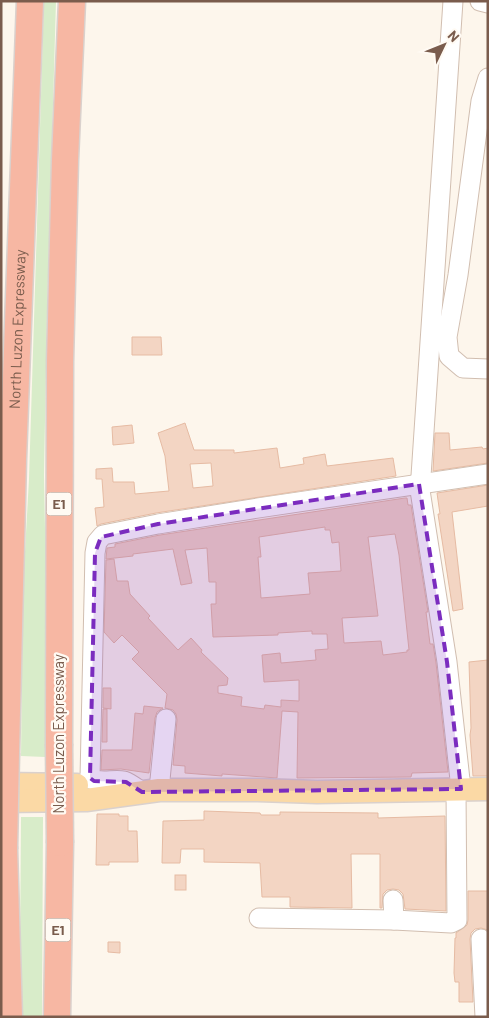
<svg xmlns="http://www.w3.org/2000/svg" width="489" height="1018" viewBox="0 0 489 1018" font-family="Barlow,sans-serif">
	<rect width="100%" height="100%" fill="#fdf6ec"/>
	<!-- green -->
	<g fill="#d8ecc9">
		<path d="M44,1H56L47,311L44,475L46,582L45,757L21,756L23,588L29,479Z"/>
		<path d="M21,817H43L42,1017H21L20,954Z"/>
	</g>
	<!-- building -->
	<g fill="#f3d5c3" stroke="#e6bba3" fill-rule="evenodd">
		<path d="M132,337H161L162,355H132Z"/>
		<path d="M185,423L194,450H234V453L277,448L280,468L304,464L303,458L325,454L327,466L393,458L396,476L156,513L101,524L97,526L95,508L104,507L102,479H96V469L112,468L113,482H134L135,494L169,491L165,456L158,433ZM211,463L213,486L193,488L190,464Z"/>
		<path d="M132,425L134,443L113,445L112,427Z"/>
		<path d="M435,433H449L450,450L482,447L483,449L488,448V463L433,471Z"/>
		<path d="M488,485V506L452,512L463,609L453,611L438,514H440L437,493Z"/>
		<path d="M405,498H407L408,505H411L428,612H426L430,644H433L436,663L448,772L412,773L411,777L297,778L298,712L282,711L277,778L222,774V776L185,773V766L173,765L177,720L176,714L173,710L165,708L167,694L132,659L139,652L122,635L114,643L104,632L106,560L114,559L117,581H128L130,594L150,616L148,618L178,650L191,638L202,650L201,652L228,678L227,685L218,686V693L242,697L241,706L264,709L265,705L281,707V700L299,701V680L264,682L262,655L280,653L281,663L316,660L315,650L328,649L327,634H312V631L278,633V635L213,637L211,604H216V582H209L207,548L185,550L192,583L181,585L173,549L133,554V556L106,559L107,548L115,547V544L160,535ZM325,527V530H330L332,543L339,542L341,571L308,573L310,594L261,598L258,557H261L259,537ZM395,534L399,555L409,650H407V652L383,655L381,641L344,643L342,618L378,616L368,537Z"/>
		<path d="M488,660V776H473L470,735L471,728L469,662Z"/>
		<path d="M103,688H111V709L103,708Z"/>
		<path d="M144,706L163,708L157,712L155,718L149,773L121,769L101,770L102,750H132L135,713L143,714Z"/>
		<path d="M103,709H107V742H102Z"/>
		<path d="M204,811L260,813L261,815H280V812L378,813V818L445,816L446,911L405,909L403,894L399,890L393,889L387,890L383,894L382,908H380V854H351L352,908L290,907V897H262L260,863L204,862V849H181L180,863H162L163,821L204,820Z"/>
		<path d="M97,814H119V816H128V831H137L138,862H109V865H96Z"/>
		<rect x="175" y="875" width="11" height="15"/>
		<path d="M468,891H488V930L481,928L475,929L471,933L470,939L473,1002H459V982H455L454,973L455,938H456V933L467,925L468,920Z"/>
		<path d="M108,942H120V953L108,952Z"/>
	</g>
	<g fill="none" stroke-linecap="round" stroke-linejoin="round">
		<defs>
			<g id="minor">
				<path d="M453,1L421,476L419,484L447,662L461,789"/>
				<path d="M480,1L488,3"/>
				<path d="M488,78L481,101L458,275L447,337L449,356L463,368L488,369"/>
				<path d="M159,790L166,719"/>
				<path d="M142,792C136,788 130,783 124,781C113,779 99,784 90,778L95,553L97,542L103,535L158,524L258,508L488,474"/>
				<path d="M393,900L394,920L451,923L457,920L456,790"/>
				<path d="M259,918L394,920"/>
				<path d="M481,939L485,1017"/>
			</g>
			<g id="major">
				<path d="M1,784L77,785"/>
				<path d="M1,801L86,800L159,790H258L317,792L488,789"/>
			</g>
			<g id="highway">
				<path d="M59,744L60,362L65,160L72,1"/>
				<path id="s1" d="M6,753L13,459L30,1"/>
				<path d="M4,849L9,1017"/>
				<path d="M57,1017L60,843"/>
			</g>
		</defs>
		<!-- minor casing -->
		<use href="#minor" stroke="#d1beb0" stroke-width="21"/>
		<!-- major casing -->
		<use href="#major" stroke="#dad1cd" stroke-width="25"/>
		<!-- highway casing -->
		<use href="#highway" stroke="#dad1cd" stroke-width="29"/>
		<!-- minor -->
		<use href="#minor" stroke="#fff" stroke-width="19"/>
		<!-- major -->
		<use href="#major" stroke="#fbd9a5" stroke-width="22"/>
		<!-- highway -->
		<use href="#highway" stroke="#f7b7a3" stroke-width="26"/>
		<defs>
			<g id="highway-bridge">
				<path d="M59,744L60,843"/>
				<path d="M4,849L6,753"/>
			</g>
		</defs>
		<!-- highway-bridge casing -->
		<use href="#highway-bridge" stroke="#dad1cd" stroke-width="29" stroke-linecap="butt"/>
		<!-- highway-bridge -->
		<use href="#highway-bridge" stroke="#f7b7a3" stroke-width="26"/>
	</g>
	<!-- marked area -->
	<path fill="#7b2cbf" fill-opacity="0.2" stroke="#7b2cbf" stroke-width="4" stroke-dasharray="10 6" stroke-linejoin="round" d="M419,484L447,662L461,789L142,792L126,782L94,781L90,778L95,553L101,537L158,524Z"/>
	<g text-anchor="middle" stroke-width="4.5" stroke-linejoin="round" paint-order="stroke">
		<!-- shield labels -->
		<g fill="#fffaf3" stroke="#a28b7f" stroke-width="1">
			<rect x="46.5" y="492.5" width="25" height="23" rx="4"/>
			<rect x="45.5" y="918.5" width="25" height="23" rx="4"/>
		</g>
		<g font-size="14" font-weight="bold" fill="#7a5c4d">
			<text x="59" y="509">E1</text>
			<text x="58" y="935">E1</text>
		</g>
		<!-- street labels -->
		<g font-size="15" fill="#7a5c4d" stroke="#fffaf3">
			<text dy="5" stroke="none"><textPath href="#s1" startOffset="424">North Luzon Expressway</textPath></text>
			<text transform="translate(59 734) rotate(-90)" y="5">North Luzon Expressway</text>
		</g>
	</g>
	<!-- border -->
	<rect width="489" height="1018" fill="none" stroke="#7a5c4d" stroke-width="5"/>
	<!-- north arrow -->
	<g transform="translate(444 45) rotate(47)" stroke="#fffaf3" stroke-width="4" paint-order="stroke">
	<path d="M0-4L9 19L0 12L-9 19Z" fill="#7a5c4d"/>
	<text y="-8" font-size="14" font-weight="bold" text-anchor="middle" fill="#7a5c4d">N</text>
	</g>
</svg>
